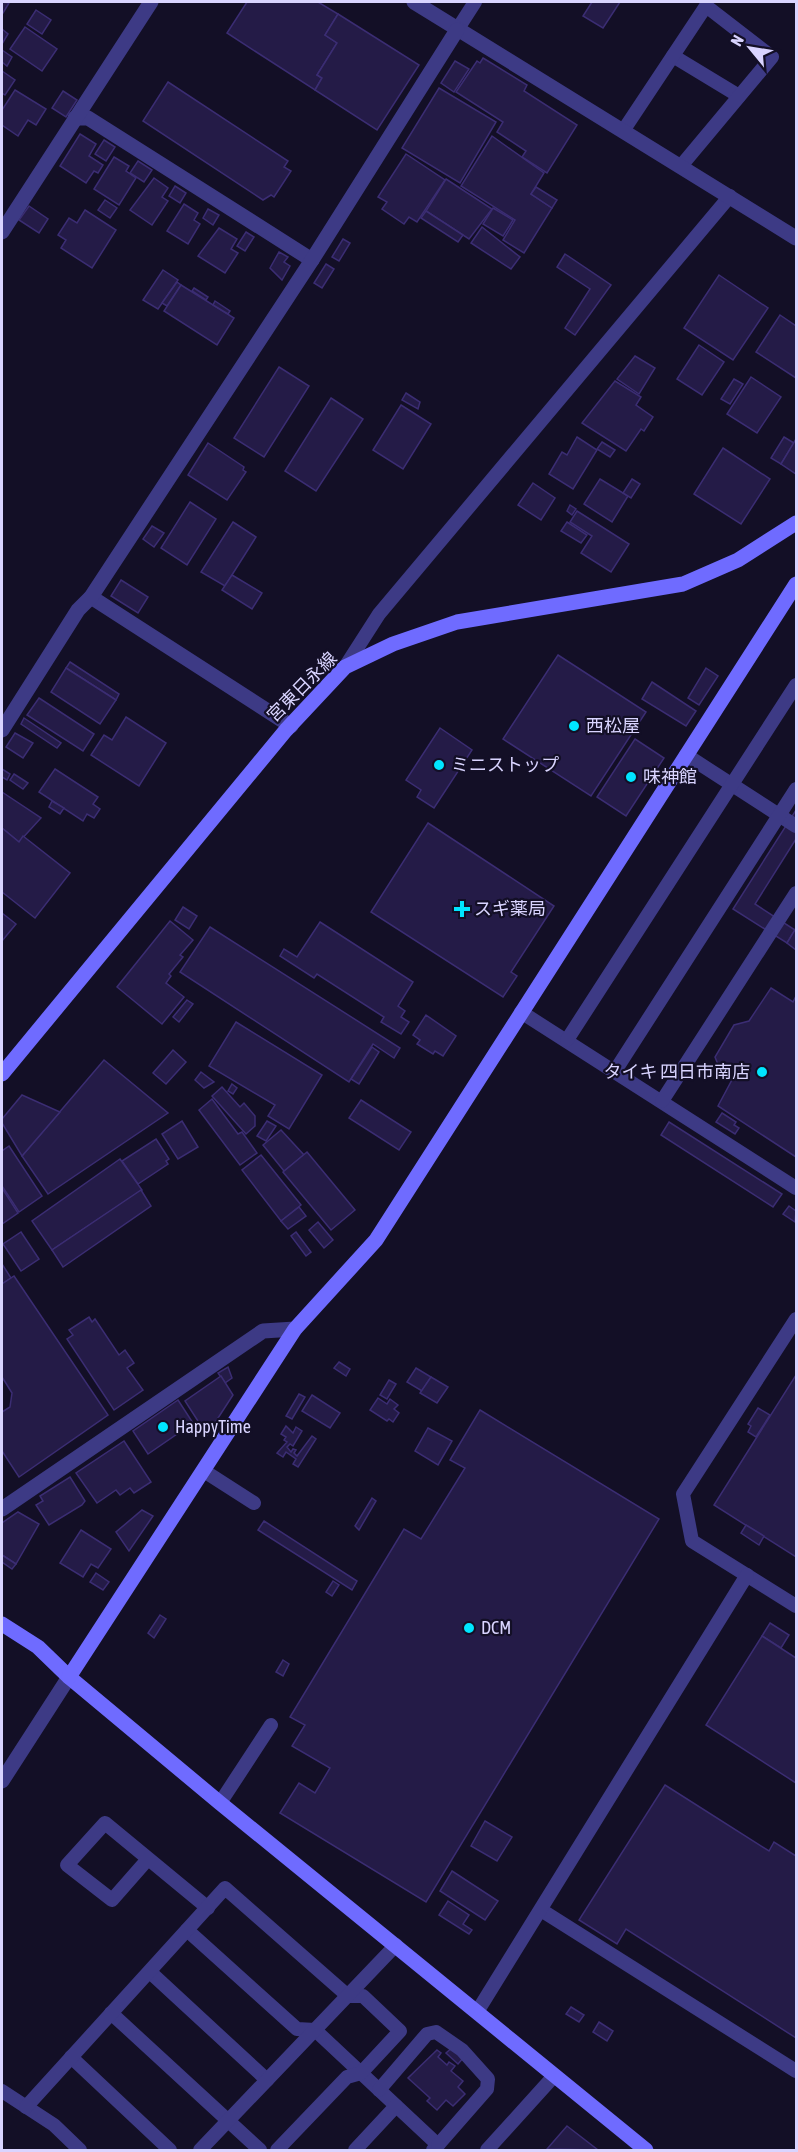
<svg xmlns="http://www.w3.org/2000/svg" width="798" height="2152" viewBox="0 0 798 2152" font-family="'Asap Condensed','Noto Sans JP',sans-serif">
	<rect width="100%" height="100%" fill="#130f26"/>
	<!-- building -->
	<g fill="#241b47" stroke="#3b2d73" stroke-width="1.5">
		<path d="M2,2L9,3L3,13H2Z"/>
		<path d="M247,2H318L338,14L325,35L337,43L317,75L322,78L315,90L227,33Z"/>
		<path d="M592,2H620L603,28L583,16Z"/>
		<path d="M36,10L51,20L42,34L27,24Z"/>
		<path d="M338,14L419,65L377,130L315,90L322,78L317,75L337,43L325,35Z"/>
		<path d="M25,27L57,49L42,71L10,49Z"/>
		<path d="M2,29L8,34L2,44Z"/>
		<path d="M2,50L12,57L7,66L2,62Z"/>
		<path d="M483,58L527,85L524,91L577,125L547,173L522,157L526,151L497,132L503,122L456,92L477,61L480,63Z"/>
		<path d="M455,61L469,69L454,92L441,83Z"/>
		<path d="M2,71L15,80L5,95L2,93Z"/>
		<path d="M168,82L288,161L284,167L291,171L274,197L271,195L263,200L143,121Z"/>
		<path d="M439,88L496,122L460,183L402,148Z"/>
		<path d="M15,90L46,109L36,125L28,120L18,136L2,125V110Z"/>
		<path d="M63,91L77,100L66,117L52,108Z"/>
		<path d="M80,134L96,144L89,156L103,165L98,173L94,171L86,183L60,166Z"/>
		<path d="M492,136L544,173L531,194L552,208L524,253L503,240L515,220L461,186Z"/>
		<path d="M104,140L115,147L106,161L95,154Z"/>
		<path d="M406,154L445,180L417,222L409,217L404,224L382,209L387,202L378,197Z"/>
		<path d="M114,157L129,166L126,171L136,178L119,205L94,189Z"/>
		<path d="M138,161L152,170L144,182L130,173Z"/>
		<path d="M154,178L168,188L162,197L168,201L152,225L130,210Z"/>
		<path d="M446,179L492,209L469,239L426,211Z"/>
		<path d="M175,186L186,193L180,203L169,196Z"/>
		<path d="M536,187L557,200L552,208L531,194Z"/>
		<path d="M105,200L117,208L110,218L98,210Z"/>
		<path d="M184,204L198,213L194,220L200,224L188,244L167,231Z"/>
		<path d="M29,206L48,219L39,233L19,220Z"/>
		<path d="M493,208L513,220L503,236L483,224Z"/>
		<path d="M208,209L219,215L213,225L203,218Z"/>
		<path d="M85,210L116,230L92,268L61,248L66,240L58,235L69,218L77,223Z"/>
		<path d="M426,211L463,235L458,242L421,218Z"/>
		<path d="M482,227L520,257L511,269L471,243Z"/>
		<path d="M219,228L237,239L231,249L238,253L225,273L198,256Z"/>
		<path d="M246,232L254,237L245,251L237,246Z"/>
		<path d="M343,239L350,243L339,261L332,257Z"/>
		<path d="M279,252L288,257L284,262L290,266L282,280L270,268Z"/>
		<path d="M565,254L611,285L575,335L565,328L590,289L557,267Z"/>
		<path d="M326,264L334,269L322,288L314,283Z"/>
		<path d="M163,270L178,280L158,309L143,300Z"/>
		<path d="M719,275L768,308L733,360L684,328Z"/>
		<path d="M177,282L181,285L167,306L162,303Z"/>
		<path d="M181,285L234,318L217,345L164,311Z"/>
		<path d="M194,288L208,297L206,300L192,291Z"/>
		<path d="M215,301L230,311L228,314L213,305Z"/>
		<path d="M780,315L796,326V378L756,352Z"/>
		<path d="M699,345L724,362L702,395L677,379Z"/>
		<path d="M635,356L655,368L639,394L617,379Z"/>
		<path d="M279,367L309,386L264,457L234,438Z"/>
		<path d="M751,377L781,397L757,433L727,414Z"/>
		<path d="M734,379L743,384L730,404L721,399Z"/>
		<path d="M615,381L641,397L636,405L653,417L644,431L641,429L626,451L582,423Z"/>
		<path d="M406,393L420,402L418,409L402,400Z"/>
		<path d="M331,398L363,419L316,491L285,471Z"/>
		<path d="M401,405L431,424L403,469L373,450Z"/>
		<path d="M577,437L597,450L573,489L549,474L562,452L567,455Z"/>
		<path d="M784,437L794,443L781,464L771,458Z"/>
		<path d="M796,439V474L781,464Z"/>
		<path d="M602,442L615,450L610,457L597,449Z"/>
		<path d="M208,443L244,467L243,470L246,472L227,500L188,475Z"/>
		<path d="M723,448L770,479L741,524L694,494Z"/>
		<path d="M600,479L628,496L612,522L584,504Z"/>
		<path d="M632,479L640,484L631,498L623,493Z"/>
		<path d="M533,483L555,498L541,520L518,505Z"/>
		<path d="M190,502L216,519L187,565L161,548Z"/>
		<path d="M570,505L576,509L572,515L567,511Z"/>
		<path d="M577,511L629,544L611,572L581,553L592,536L570,522Z"/>
		<path d="M233,522L256,537L225,586L201,572Z"/>
		<path d="M567,522L587,535L581,543L561,531Z"/>
		<path d="M152,526L164,533L154,547L143,539Z"/>
		<path d="M232,575L262,593L252,609L222,590Z"/>
		<path d="M121,580L148,597L138,613L111,596Z"/>
		<path d="M558,655L646,712L591,796L503,739Z"/>
		<path d="M70,662L119,694L116,700L66,668Z"/>
		<path d="M66,668L116,700L100,724L51,692Z"/>
		<path d="M706,668L718,676L699,705L688,698Z"/>
		<path d="M652,682L696,711L686,726L642,699Z"/>
		<path d="M39,698L94,734L83,751L27,715Z"/>
		<path d="M126,717L166,743L139,786L91,755L104,735L112,740Z"/>
		<path d="M24,718L61,743L57,748L21,724Z"/>
		<path d="M440,728L472,750L434,808L417,797L421,790L406,780Z"/>
		<path d="M15,733L33,743L23,758L6,747Z"/>
		<path d="M635,739L664,758L626,816L597,797Z"/>
		<path d="M2,769L10,774L7,780L2,777Z"/>
		<path d="M55,769L98,797L93,804L100,809L94,818L87,814L83,821L39,792Z"/>
		<path d="M14,774L28,783L23,789L10,780Z"/>
		<path d="M2,792L41,818L19,842L2,828Z"/>
		<path d="M52,801L64,808L60,814L49,807Z"/>
		<path d="M796,810V839L755,904L795,930L787,943L733,909Z"/>
		<path d="M428,823L554,906L511,972L517,976L503,997L371,912Z"/>
		<path d="M2,828L19,842L23,836L70,873L35,918L2,892Z"/>
		<path d="M183,907L197,916L189,929L175,920Z"/>
		<path d="M2,913L16,924L2,941Z"/>
		<path d="M170,921L193,940L180,955L183,957L169,974L171,976L166,983L184,997L162,1024L117,987Z"/>
		<path d="M320,922L413,982L398,1006L405,1011L401,1017L409,1022L401,1034L381,1022L384,1017L317,974L314,978L280,956L284,949L297,957Z"/>
		<path d="M210,927L400,1048L394,1058L373,1044L349,1082L180,972Z"/>
		<path d="M796,928V950L787,943Z"/>
		<path d="M771,988L793,1002L796,996V1157L718,1106L734,1076L719,1067L715,1057L734,1025L749,1021Z"/>
		<path d="M187,1000L193,1004L179,1022L173,1017Z"/>
		<path d="M426,1015L456,1036L443,1056L435,1051L433,1054L417,1044L420,1040L413,1035Z"/>
		<path d="M236,1022L322,1075L289,1129L268,1116L275,1105L209,1066Z"/>
		<path d="M372,1047L379,1052L359,1084L351,1079Z"/>
		<path d="M173,1050L186,1062L166,1084L153,1073Z"/>
		<path d="M104,1060L168,1113L48,1194L22,1156Z"/>
		<path d="M201,1072L214,1082L204,1088L195,1080Z"/>
		<path d="M232,1084L237,1088L233,1094L228,1091Z"/>
		<path d="M222,1087L240,1107L244,1103L255,1116V1126L246,1134L212,1096Z"/>
		<path d="M22,1095L60,1112L22,1156L2,1123V1119Z"/>
		<path d="M212,1099L238,1134L242,1132L257,1153L240,1165L199,1110Z"/>
		<path d="M361,1100L411,1132L399,1150L349,1118Z"/>
		<path d="M722,1113L736,1122L734,1125L739,1128L735,1134L716,1122Z"/>
		<path d="M182,1121L198,1147L178,1159L162,1134Z"/>
		<path d="M267,1121L276,1126L266,1141L257,1136Z"/>
		<path d="M669,1122L782,1194L773,1207L661,1135Z"/>
		<path d="M281,1130L304,1155L284,1171L263,1145Z"/>
		<path d="M156,1139L169,1159L166,1161L168,1164L138,1184L122,1161Z"/>
		<path d="M9,1146L42,1196L19,1212L2,1186V1151Z"/>
		<path d="M307,1152L355,1210L331,1230L283,1172Z"/>
		<path d="M261,1155L301,1205L281,1221L242,1170Z"/>
		<path d="M120,1159L142,1190L52,1250L32,1221Z"/>
		<path d="M2,1188L18,1213L2,1224Z"/>
		<path d="M141,1190L151,1206L63,1267L52,1250Z"/>
		<path d="M789,1206L796,1211L795,1222L783,1214Z"/>
		<path d="M299,1207L306,1216L288,1229L281,1221Z"/>
		<path d="M318,1222L333,1240L324,1248L309,1230Z"/>
		<path d="M21,1232L39,1259L21,1271L3,1244Z"/>
		<path d="M296,1232L311,1252L306,1256L291,1236Z"/>
		<path d="M2,1264L11,1278L2,1284Z"/>
		<path d="M14,1276L108,1415L19,1477L2,1451V1412L10,1407L12,1393L2,1377V1284Z"/>
		<path d="M89,1317L92,1322L95,1319L119,1355L125,1350L134,1363L127,1368L143,1390L114,1410L67,1339L73,1335L69,1330Z"/>
		<path d="M339,1362L350,1369L346,1376L334,1368Z"/>
		<path d="M228,1367L232,1378L225,1383L218,1373Z"/>
		<path d="M416,1368L431,1377L422,1391L407,1382Z"/>
		<path d="M796,1375V1557L714,1505Z"/>
		<path d="M221,1376L233,1395L207,1435L185,1401Z"/>
		<path d="M431,1377L448,1387L437,1403L420,1393Z"/>
		<path d="M389,1380L396,1384L387,1399L380,1395Z"/>
		<path d="M299,1394L305,1397L292,1419L286,1416Z"/>
		<path d="M312,1395L340,1413L330,1428L302,1411Z"/>
		<path d="M378,1398L387,1404L390,1399L398,1405L394,1409L399,1413L393,1422L389,1419L387,1421L370,1410Z"/>
		<path d="M178,1400L193,1423L148,1454L133,1431Z"/>
		<path d="M758,1408L770,1415L756,1437L748,1432L751,1426L748,1424Z"/>
		<path d="M480,1410L659,1519L426,1902L280,1813L299,1783L315,1793L330,1768L292,1746L305,1725L290,1717L404,1529L421,1539L465,1468L450,1460Z"/>
		<path d="M286,1426L293,1433L296,1427L302,1431L293,1446L290,1444L287,1447L291,1452L293,1449L296,1450L294,1453L297,1456L312,1436L316,1439L298,1467L293,1464L296,1459L286,1452L283,1457L277,1453L287,1442L284,1440L286,1437L281,1434Z"/>
		<path d="M428,1428L452,1441L438,1465L415,1451Z"/>
		<path d="M124,1441L151,1482L134,1493L130,1488L120,1495L116,1490L97,1503L76,1473Z"/>
		<path d="M70,1477L85,1501L82,1505L49,1525L36,1505L43,1501L40,1496Z"/>
		<path d="M372,1498L376,1501L359,1530L355,1526Z"/>
		<path d="M142,1510L153,1516L129,1551L116,1532Z"/>
		<path d="M18,1512L39,1524L16,1564L2,1555V1523Z"/>
		<path d="M264,1521L357,1581L352,1590L258,1530Z"/>
		<path d="M746,1525L764,1536L759,1545L741,1533Z"/>
		<path d="M81,1530L111,1549L98,1568L91,1564L83,1577L60,1563Z"/>
		<path d="M2,1555L16,1564L12,1569L2,1562Z"/>
		<path d="M96,1573L109,1582L103,1590L90,1582Z"/>
		<path d="M333,1581L339,1585L332,1596L326,1592Z"/>
		<path d="M160,1615L166,1619L154,1638L148,1633Z"/>
		<path d="M770,1623L789,1635L781,1648L762,1636Z"/>
		<path d="M762,1636L796,1658V1783L706,1725Z"/>
		<path d="M283,1660L289,1664L283,1676L276,1672Z"/>
		<path d="M665,1785L769,1851L774,1842L796,1856V2038L626,1929L617,1944L579,1920Z"/>
		<path d="M485,1821L512,1837L497,1861L471,1846Z"/>
		<path d="M452,1871L498,1901L485,1920L440,1891Z"/>
		<path d="M448,1901L469,1915L463,1924L472,1930L469,1934L439,1915Z"/>
		<path d="M571,2007L584,2015L579,2022L566,2014Z"/>
		<path d="M599,2022L613,2031L607,2041L593,2032Z"/>
		<path d="M453,2047L464,2057L458,2064L446,2053Z"/>
		<path d="M437,2050L441,2053L438,2057L447,2065L449,2062L455,2066L451,2071L463,2081L458,2087L465,2094L453,2106L446,2100L437,2110L427,2101L430,2098L408,2078Z"/>
		<path d="M567,2126L598,2150L547,2149Z"/>
	</g>
	<g fill="none" stroke-linecap="round" stroke-linejoin="round">
		<!-- lane -->
		<g stroke="#3d3a85" stroke-width="14">
			<path d="M457,30L475,2"/>
			<path d="M673,56L739,96"/>
			<path d="M623,131L706,6L772,57L681,166"/>
			<path d="M345,667L379,614L730,196"/>
			<path d="M686,755L796,826"/>
			<path d="M521,1012L796,1188"/>
			<path d="M567,1040L796,685"/>
			<path d="M615,1071L796,789"/>
			<path d="M662,1101L796,893"/>
			<path d="M796,1319L683,1494L692,1541L796,1606"/>
			<path d="M204,1471L254,1503"/>
			<path d="M220,1803L271,1725"/>
			<path d="M148,1859L112,1900L67,1865L105,1823L208,1908"/>
			<path d="M541,1910L796,2071"/>
			<path d="M187,1930L297,2029L315,2030L438,2145L433,2150"/>
			<path d="M150,1972L267,2080"/>
			<path d="M477,2012L747,1575"/>
			<path d="M111,2013L260,2150"/>
			<path d="M71,2057L170,2150"/>
			<path d="M379,2090L427,2034L436,2032L462,2050L488,2079L487,2089L438,2145"/>
			<path d="M2,2091L54,2125L80,2150"/>
			<path d="M26,2107L225,1888L348,1996H363L400,2031L361,2073L347,2077L277,2150"/>
			<path d="M200,2150L396,1945"/>
			<path d="M355,2150L396,2106"/>
			<path d="M487,2150L554,2076"/>
		</g>
		<!-- street -->
		<g stroke="#3d3a85" stroke-width="15">
			<path d="M414,2L796,238"/>
			<path d="M75,118H88L312,260"/>
			<path d="M2,232L151,2"/>
			<path d="M91,597L291,726"/>
			<path d="M2,730L78,610L91,597L312,260L457,30"/>
			<path d="M2,1509L263,1331L295,1329"/>
			<path d="M2,1781L69,1677"/>
		</g>
		<!-- secondary -->
		<g stroke="#6f6bff" stroke-width="15">
			<path d="M2,1074L286,730L345,667L393,644L457,622L683,584L738,560L796,523"/>
			<path d="M2,1624L38,1647L69,1677L220,1803L646,2150"/>
			<path d="M69,1677L295,1329L376,1240L796,584"/>
		</g>
	</g>
	<!-- markers -->
	<g fill="#00e5ff" stroke="#130f26" stroke-width="2">
		<circle cx="574" cy="726" r="6"/>
		<circle cx="439" cy="765" r="6"/>
		<circle cx="631" cy="777" r="6"/>
		<path d="M459 900h6v6h6v6h-6v6h-6v-6h-6v-6h6z"/>
		<circle cx="762" cy="1072" r="6"/>
		<circle cx="163" cy="1427" r="6"/>
		<circle cx="469" cy="1628" r="6"/>
	</g>
	<g text-anchor="middle" stroke-width="4.5" stroke-linejoin="round" paint-order="stroke">
		<!-- street labels -->
		<g font-size="18" fill="#d9d4ff" stroke="#130f26">
			<text transform="translate(302 687) rotate(-45)" y="6">宮東日永線</text>
		</g>
		<!-- poi labels -->
		<g font-size="18" fill="#d9d4ff" stroke="#130f26" text-anchor="start">
			<text x="586" y="732">西松屋</text>
			<text x="451" y="771">ミニストップ</text>
			<text x="643" y="783">味神館</text>
			<text x="474" y="915">スギ薬局</text>
			<text x="750" y="1078" text-anchor="end">タイキ 四日市南店</text>
			<text x="175" y="1433">HappyTime</text>
			<text x="481" y="1634">DCM</text>
		</g>
	</g>
	<!-- border -->
	<rect width="798" height="2152" fill="none" stroke="#d9d4ff" stroke-width="6"/>
	<!-- north arrow -->
	<g transform="translate(750 48) rotate(300)" stroke="#130f26" stroke-width="4.5" paint-order="stroke">
	<path d="M0-4.5L10 22L0 15L-10 22Z" fill="#d9d4ff"/>
	<text y="-9" font-size="16" font-weight="bold" text-anchor="middle" fill="#d9d4ff">N</text>
	</g>
</svg>
